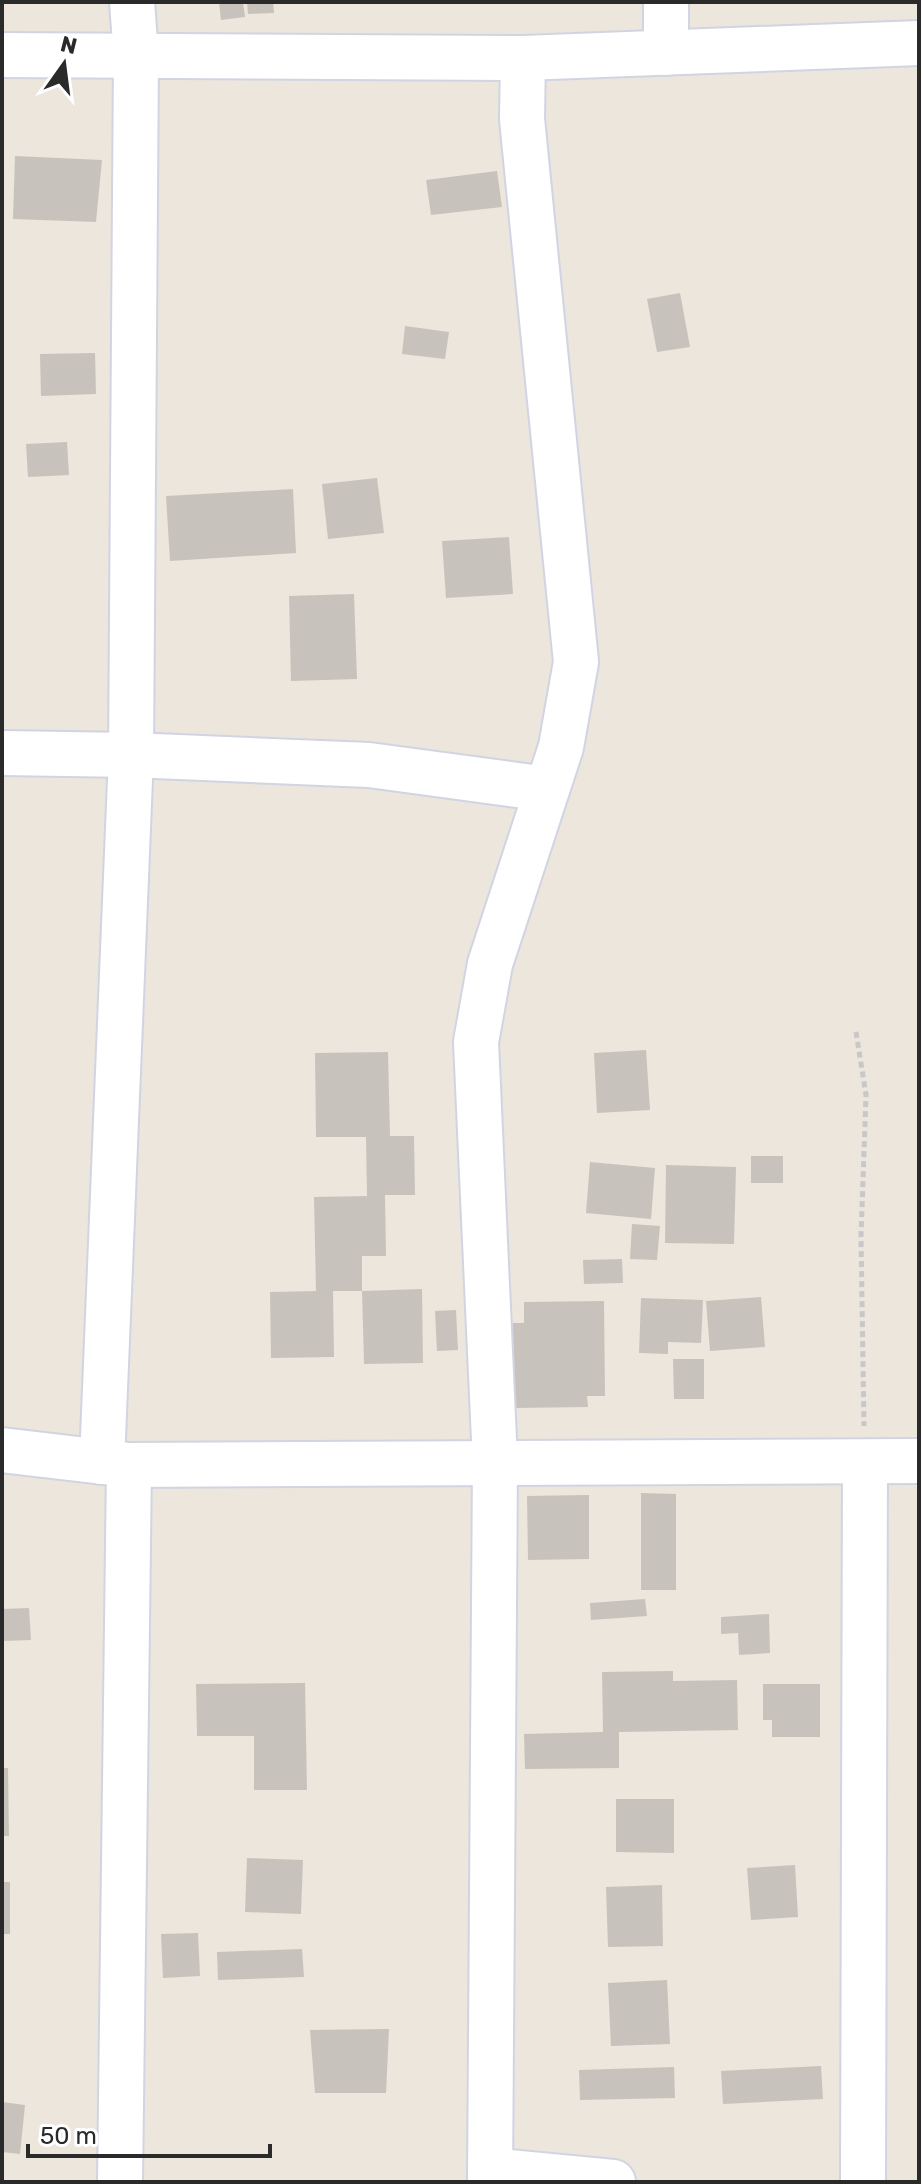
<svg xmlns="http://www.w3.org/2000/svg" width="921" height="2184" viewBox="0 0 921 2184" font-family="Rubik,sans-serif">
	<rect width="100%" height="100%" fill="#ece6dc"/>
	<!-- building -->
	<g fill="#c7c3bc">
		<path d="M219,2H243L245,17L221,20Z"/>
		<path d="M247,2H273L274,13L248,14Z"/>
		<path d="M15,156L102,160L96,222L13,219Z"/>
		<path d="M497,171L502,207L431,215L426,180Z"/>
		<path d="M680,293L690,347L657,352L647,299Z"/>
		<path d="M405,326L449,332L445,359L402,354Z"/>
		<path d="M95,353L96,394L41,396L40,354Z"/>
		<path d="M67,442L69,475L28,477L26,444Z"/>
		<path d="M377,478L384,533L328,539L322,484Z"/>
		<path d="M293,489L296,553L170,561L166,496Z"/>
		<path d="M509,537L513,594L446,598L442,541Z"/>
		<path d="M354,594L357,679L291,681L289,596Z"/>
		<path d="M646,1050L650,1110L597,1113L594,1053Z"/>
		<path d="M388,1052L390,1136H414L415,1195H385L386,1256H362V1291H333L334,1357L271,1358L270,1292L316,1291L314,1197L367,1196L366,1137H316L315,1053Z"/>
		<rect x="751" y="1156" width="32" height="27"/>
		<path d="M590,1162L655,1168L651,1219L586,1213Z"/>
		<path d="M666,1165L736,1167L734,1244L665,1243Z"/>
		<path d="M632,1224L660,1226L657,1260L630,1259Z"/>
		<path d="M622,1259L623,1283L584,1284L583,1260Z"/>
		<path d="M422,1289L423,1363L364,1364L362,1291Z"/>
		<path d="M761,1297L765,1347L710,1351L706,1301Z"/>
		<path d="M641,1298L703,1300L701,1343L668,1342V1354L639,1353Z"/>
		<path d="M604,1301L605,1396H587L588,1407L514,1408L513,1323H524V1302Z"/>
		<path d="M456,1310L458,1350L437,1351L435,1311Z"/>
		<path d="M673,1359H704V1399H674Z"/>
		<path d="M641,1493L676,1494V1590H641Z"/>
		<path d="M589,1495V1559L528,1560L527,1496Z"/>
		<path d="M645,1599L647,1616L591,1620L590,1603Z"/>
		<path d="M29,1608L31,1640L2,1641V1609Z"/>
		<path d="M769,1614L770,1653L739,1655L738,1633L721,1634V1617Z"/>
		<path d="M673,1671V1681L737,1680L738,1730L619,1732V1768L525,1769L524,1734L603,1732L602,1672Z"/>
		<path d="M305,1683L307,1790H254V1736H197L196,1684Z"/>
		<path d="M763,1684H820V1737H772V1720H763Z"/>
		<path d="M2,1768H8L9,1836H2Z"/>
		<path d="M616,1799H674V1853L616,1852Z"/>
		<path d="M247,1858L303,1860L301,1914L245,1912Z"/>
		<path d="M795,1865L798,1917L751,1920L747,1868Z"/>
		<rect x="2" y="1882" width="8" height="52"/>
		<path d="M662,1885L663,1946L608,1947L606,1887Z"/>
		<path d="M198,1933L200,1976L163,1978L161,1934Z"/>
		<path d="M302,1949L304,1977L218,1980L217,1952Z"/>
		<path d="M667,1980L670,2044L611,2046L608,1983Z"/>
		<path d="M389,2029L386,2093H315L310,2030Z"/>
		<path d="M821,2066L823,2099L723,2104L721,2071Z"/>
		<path d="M674,2067L675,2098L580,2100L579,2070Z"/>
		<path d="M2,2102L25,2105L20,2154L2,2152Z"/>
	</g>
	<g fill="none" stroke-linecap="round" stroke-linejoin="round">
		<defs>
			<g id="minor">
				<path d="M666,2V53"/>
				<path d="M2,55L523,58L919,43"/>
				<path d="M2,753L131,755L369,765L547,789"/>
				<path d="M2,1450L129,1465L919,1461"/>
				<path d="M102,1462L131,755L136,56L132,2"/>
				<path d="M490,2170L613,2182"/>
				<path d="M120,2182L129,1465"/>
				<path d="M490,2182L495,1462L476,1042L490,964L561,747L576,662L522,119L523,58"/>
				<path d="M863,2182L865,1462"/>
			</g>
		</defs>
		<!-- minor casing -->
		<use href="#minor" stroke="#d1d4e3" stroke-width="48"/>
		<!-- path -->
		<path stroke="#c8c8c8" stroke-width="5" stroke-dasharray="6 4" stroke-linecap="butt" d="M856,1032L866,1095L861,1237L864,1426"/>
		<!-- minor -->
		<use href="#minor" stroke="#fff" stroke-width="44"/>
	</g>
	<!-- border -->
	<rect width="921" height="2184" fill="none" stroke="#2a2a2a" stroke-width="8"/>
	<!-- north arrow -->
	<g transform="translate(64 64) rotate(14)" stroke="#ffffff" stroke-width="6" paint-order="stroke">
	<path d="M0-6L14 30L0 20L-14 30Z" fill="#2a2a2a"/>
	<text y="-12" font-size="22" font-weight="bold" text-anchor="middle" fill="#2a2a2a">N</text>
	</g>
	<!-- scale -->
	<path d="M28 2144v12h242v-12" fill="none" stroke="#2a2a2a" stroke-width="4"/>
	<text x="40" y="2144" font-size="24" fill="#2a2a2a" stroke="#ffffff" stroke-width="6" paint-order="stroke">50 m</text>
</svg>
